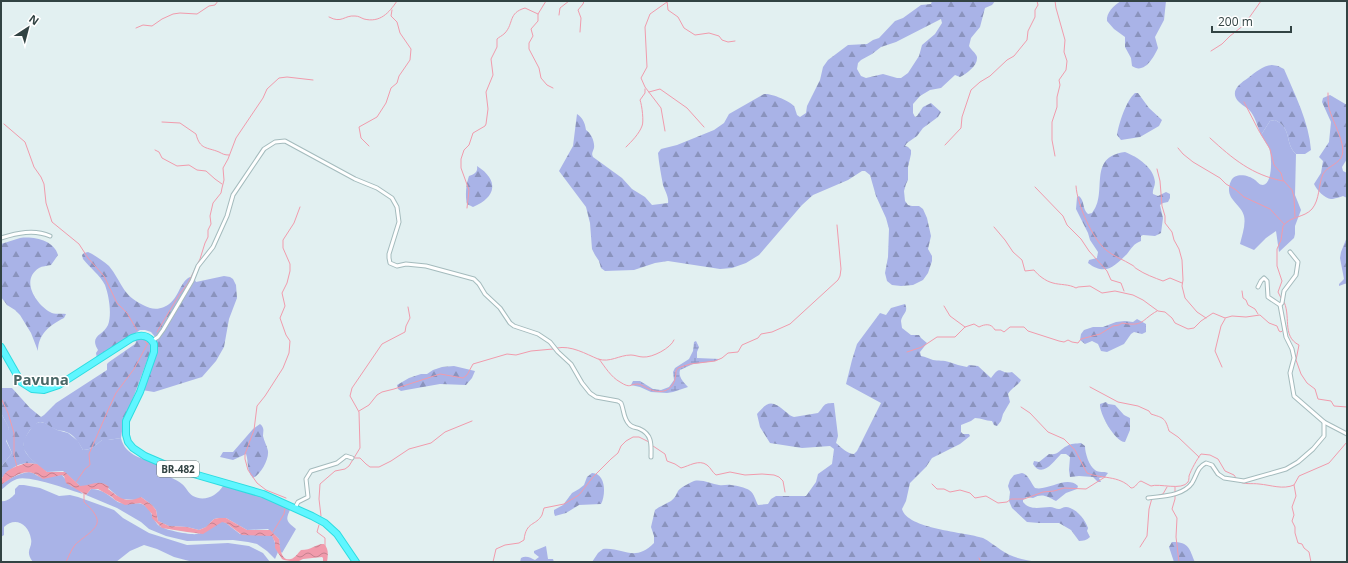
<svg xmlns="http://www.w3.org/2000/svg" width="1348" height="563" viewBox="0 0 1348 563" font-family="'Open Sans',sans-serif">
	<defs>
		<pattern id="forest-firs" width="22" height="20" patternUnits="userSpaceOnUse"><rect width="22" height="20" fill="#a9b3e7"/><path d="M5 1l3.5 6h-7zM16 11l3.5 6h-7z" fill="#8a93bd"/></pattern>
		<pattern id="wetland-marsh" width="20" height="14" patternUnits="userSpaceOnUse"><rect width="20" height="14" fill="#a9b3e7"/><path d="M1 5h8M5 5V1M11 12h8M15 12V8" fill="none" stroke="#8a93bd"/></pattern>
		<pattern id="water-waves" width="16" height="10" patternUnits="userSpaceOnUse"><rect width="16" height="10" fill="#f19bac"/><path d="M0 5q4-4 8 0t8 0" fill="none" stroke="#c4808e"/></pattern>
	</defs>
	<rect width="100%" height="100%" fill="#e2f0f1"/>
	<!-- grass -->
	<g fill="#a9b3e7">
		<path d="M1275,120C1293,129 1284,143 1296,154L1295,195L1301,210L1295,226V234L1294,238L1279,252L1276,231L1266,238L1254,250L1240,244C1242,235 1246,225 1244,216C1241,203 1223,199 1231,181C1235,172 1249,175 1255,180C1258,182 1259,185 1263,185C1273,184 1272,155 1269,148C1267,144 1264,140 1261,135L1270,121Z"/>
		<path d="M1,413L9,428L6,441L12,453L1,467Z"/>
		<path d="M40,422L45,423L57,430L68,433L78,441L83,450C91,450 96,445 102,440H108L121,438C125,456 144,459 159,464L163,473C169,477 176,479 182,484C186,487 188,493 193,496C204,502 217,496 223,486L258,494L291,508C285,520 286,521 296,529L282,553L280,551L279,539L268,529L247,530L226,518H219L214,519L206,527L199,530L187,527L169,526L158,521L156,510L152,505L141,497L136,500L121,499L108,488L80,486L63,471L47,472L42,469L29,457L23,448L24,439L34,424Z"/>
		<path d="M29,472C35,473 39,478 45,478C50,477 56,475 62,475L71,486L78,489L83,494C69,490 30,475 17,479C11,481 6,486 1,490V485C10,478 17,474 29,472Z"/>
		<path d="M19,485H24L40,488L59,496L70,495L78,497L114,510L123,518L149,533L187,545L228,543L249,546L263,553L270,562H193L174,557L157,549L144,545L130,551L116,562H33C24,550 33,548 31,539C29,524 15,516 4,527V535L1,537V501C7,502 11,498 15,494V489Z"/>
		<path d="M91,489C102,489 107,494 115,500C125,508 136,500 144,505C152,510 152,518 158,525C164,530 189,535 197,534C204,533 215,525 222,521L226,523L240,534L271,535L273,537L278,552L275,559L267,551L257,544L248,542L233,540L187,541L166,536L149,529L141,522L117,508L86,495Z"/>
		<path d="M546,546L548,559H553L554,562H520L521,558C526,555 531,558 535,560L539,557L534,553V551Z"/>
	</g>
	<!-- forest -->
	<g fill="url(#forest-firs)" fill-rule="evenodd">
		<path d="M932,1H995L992,5L985,8L980,27L971,38L969,46C971,50 976,53 977,57C978,66 966,74 960,77L955,75L941,88L930,90L920,96L913,104V113L915,117L917,116L923,107L931,103L941,112L938,117L923,128L917,136L907,143L905,146L908,147L911,150V154L908,167V180L906,184L904,191L905,201L908,205L912,206H919L923,209L927,218L931,236L928,249L932,256V261L928,273L923,280L913,285L901,286L892,285L887,281L885,273L888,257L889,229L886,218L876,196L870,175L865,171H862L848,180L813,195L802,205L759,255L746,263L732,268L720,269L668,261L655,263L634,270L605,271L601,268L599,261L595,255L592,249L590,223L586,207L559,171L573,146L577,114C583,118 585,123 586,130C591,133 595,142 594,148C593,152 591,153 593,157L622,178L632,189L645,197L652,205L668,203C669,197 665,191 663,185C661,174 659,164 658,153L661,149L677,145L714,130L724,123L729,114L764,94C771,93 790,101 794,106C795,108 796,112 797,115L800,117L806,113L807,106L820,80L823,67L828,60L848,45L867,44L873,40L879,38L895,21L903,18L921,5L931,4ZM941,19L942,23L935,34L922,45L919,56L908,73L901,78H897L883,74L866,78L861,76L857,69L858,63L861,60L872,54L881,47L896,42Z"/>
		<path d="M1121,1H1166L1164,20L1155,37L1158,48C1154,57 1144,75 1132,66L1131,58L1125,47V37L1114,29L1107,21C1106,13 1114,5 1121,1Z"/>
		<path d="M1272,65L1278,66L1284,69C1295,95 1309,122 1311,150L1305,154H1296C1284,143 1293,129 1275,120L1270,121L1261,135C1258,128 1256,119 1251,112C1248,108 1243,106 1239,102C1229,92 1239,84 1248,78C1256,72 1262,66 1272,65Z"/>
		<path d="M1135,93H1138L1149,108L1162,120L1159,126L1140,137L1121,140L1117,135C1119,123 1126,101 1135,93Z"/>
		<path d="M1330,95L1347,105V159L1342,167L1343,171L1347,173V198L1343,196C1340,197 1334,199 1331,199C1325,199 1316,189 1314,184L1321,173L1323,161L1319,157L1329,142L1331,122L1322,102L1323,98Z"/>
		<path d="M1125,152C1138,157 1154,168 1155,182C1155,187 1152,190 1153,194L1158,196L1166,192L1170,194V198L1168,202L1163,203L1160,205L1163,218L1161,233L1155,236L1143,235L1141,236V241C1133,244 1132,248 1127,254C1114,267 1105,276 1088,263L1089,260L1097,258L1098,252L1090,240L1088,233L1076,209L1077,197L1079,196C1085,201 1082,209 1088,214L1092,213C1109,193 1086,157 1125,152Z"/>
		<path d="M477,166C499,180 497,197 473,207L467,204C465,196 466,184 469,176C475,174 478,172 477,166Z"/>
		<path d="M1347,237V283L1339,286V284L1344,279L1340,258L1341,252Z"/>
		<path d="M20,238C33,236 54,240 58,255L51,265C47,266 42,266 39,268C20,280 36,304 50,312C55,315 60,313 66,314L64,318C50,325 38,334 38,351L31,333L20,315L15,310L7,305L1,297V244Z"/>
		<path d="M88,252C95,255 103,261 109,266C122,282 122,295 143,305C150,309 157,310 164,307C179,301 179,282 190,277L194,278L196,282L224,276L230,277L233,279L236,285L237,298L229,319L224,347L216,361L202,377L154,392L142,390L157,344L156,338L151,332L145,330H140L97,359L96,353L98,350C89,335 103,336 108,325C112,314 109,296 105,285C100,275 90,268 83,259L82,255L84,253Z"/>
		<path d="M905,304C909,312 902,314 901,321L902,328L911,335H919L921,338L927,343L920,352L921,356C926,357 928,358 933,360C938,361 944,360 949,362C955,364 961,366 967,367L969,365L978,366L991,378C1002,363 999,375 1012,372L1021,380C1018,386 1012,387 1008,394L1010,402L1003,414L1001,421L997,426L994,425L992,421C985,421 982,418 975,418L971,421L961,425V432L963,434H969L970,436L960,444L932,458L926,467L910,483L906,501L902,509C907,529 965,532 983,538C989,541 995,546 1001,550C1012,558 1025,560 1039,562H592L598,553L603,549C624,547 634,563 654,543V536L651,527L655,510C660,506 666,504 671,501C675,498 676,495 678,491C681,487 690,483 694,481C702,479 712,484 719,485C723,486 727,484 731,485C734,485 747,488 749,490C755,494 755,500 758,505L768,504L771,499L776,496H806L816,482L818,474L832,464L834,449L830,446L802,448L770,443L760,427L757,414C768,401 772,400 786,412C789,414 790,416 794,417L818,413C825,406 822,403 834,403L838,436L836,443C841,447 847,454 854,454L857,451L881,403L846,384L852,360L857,344L880,313L886,315L891,308Z"/>
		<path d="M1137,319L1146,324V332L1142,334L1134,332L1131,334L1124,344L1107,352L1101,351L1098,344L1092,341L1085,344L1080,340L1081,334L1084,330L1093,327H1103L1116,322L1125,321L1133,322Z"/>
		<path d="M143,336L153,345L123,425L121,438L108,440H102C96,445 91,450 83,450C79,443 74,434 66,432C63,430 60,431 57,430C51,428 46,422 40,422C35,423 33,427 30,430C19,446 23,452 37,464C19,461 12,467 1,479V467L12,453L5,437L9,428L1,413V388H12L30,408L41,417L44,415L56,403L107,370V364L109,362L135,344L136,342L135,339Z"/>
		<path d="M454,366L475,371L472,378L466,385L440,384L406,390L401,391L398,389L397,385L409,378L421,374H427L433,370L442,367Z"/>
		<path d="M1106,402L1108,404L1115,405L1124,415L1130,418V430L1125,442C1115,442 1099,413 1100,404Z"/>
		<path d="M260,424C265,428 263,431 263,436C264,441 267,446 268,451C269,460 260,475 253,478C246,471 249,462 246,454L233,460L220,457L223,452H233L253,429Z"/>
		<path d="M1081,443L1085,446C1085,453 1089,466 1095,470C1099,473 1104,471 1108,473L1105,477L1099,478L1101,482H1098L1093,477L1079,476L1070,477L1069,470L1070,457L1066,454H1061C1054,461 1042,479 1033,464L1034,461L1039,462L1049,454C1058,456 1060,449 1067,446C1071,443 1076,444 1081,443Z"/>
		<path d="M592,473C606,473 606,495 601,504L579,505L566,513L555,516L554,513V510L563,505L572,493L579,489L584,485L587,477Z"/>
		<path d="M1022,473C1028,474 1031,483 1035,488C1049,491 1066,475 1078,486L1077,489L1066,493L1056,501C1047,496 1042,493 1033,498L1027,497L1023,500V502C1030,511 1041,507 1050,507C1053,507 1056,509 1059,509C1061,509 1063,507 1066,507C1076,508 1085,519 1088,528L1087,531L1090,537C1087,540 1083,541 1079,541L1071,530L1059,523H1039L1027,522L1012,508L1009,501L1010,492L1008,486L1010,480L1014,475Z"/>
		<path d="M1172,542C1190,542 1189,549 1195,562H1174L1169,547Z"/>
	</g>
	<!-- wetland -->
	<path fill="url(#wetland-marsh)" d="M696,341L699,347L697,352V358L720,359L715,361L693,364L680,370C678,376 683,382 688,387L673,392L667,393L651,392L640,387L631,385L633,381H640L653,389L661,390L669,387L674,380L673,372L675,368L689,359L693,351L694,342Z"/>
	<!-- water -->
	<path fill="url(#water-waves)" d="M26,463L37,464L47,472H65L80,486C90,486 100,478 109,487L108,489C119,497 125,504 141,497L152,505L156,510L158,521L169,526L187,527L199,530L206,527L214,519L219,518H226L247,530H270L279,539C280,545 280,562 291,559C295,558 298,553 301,550C312,550 317,543 324,544C329,549 328,555 327,562H323V558L322,557L303,559L297,562L284,560L282,559L275,548V542L272,536L242,535L226,523L222,522L203,534L187,532L162,528L152,518V514L144,505L140,503L125,505L115,500L112,497L98,489H91L86,495L66,483L64,476L62,475L43,479C40,477 38,476 35,474C24,468 10,479 1,485C1,470 15,467 26,463Z"/>
	<g fill="none" stroke-linecap="round" stroke-linejoin="round">
		<!-- stream -->
		<g stroke="#f19bac" stroke-width="1">
			<path d="M546,1L538,14V21L531,29L533,36L529,43V49L539,68L541,78L547,85L553,88"/>
			<path d="M667,1L668,10L678,17L684,28L695,35L709,33L719,36L722,40L728,42L735,41"/>
			<path d="M559,15L560,8L569,1"/>
			<path d="M329,17C342,24 344,15 355,16C359,16 361,18 364,19C380,23 389,13 397,1"/>
			<path d="M136,28L143,25L152,26L162,19L173,14L180,13L197,14L209,6L215,5L218,1"/>
			<path d="M580,32L581,18L578,10L583,4L584,1"/>
			<path d="M1211,51L1222,44L1230,36L1244,25L1261,1"/>
			<path d="M649,92L660,89L687,108L704,127"/>
			<path d="M1244,102L1259,131L1270,149L1274,165L1281,173L1283,180L1292,190L1294,197L1295,217"/>
			<path d="M162,122L180,123L196,134C200,150 207,147 219,152C223,154 224,155 229,155"/>
			<path d="M4,124L25,142L34,167L41,177L44,184L46,203L52,222L79,244L88,258L104,276L117,303L127,313L137,330"/>
			<path d="M665,131L661,108L645,87L641,78L647,67L645,27L650,14L667,2"/>
			<path d="M1210,138C1233,159 1252,175 1283,181"/>
			<path d="M945,145L961,128L962,117L971,90L980,82L990,76L1007,60L1014,56L1027,40L1028,31L1035,17V10L1038,5L1037,1"/>
			<path d="M369,146L361,138L359,127L377,117L386,103L391,88L397,83L399,76L410,60L411,49L400,33L397,22L391,16L392,10"/>
			<path d="M626,147C632,141 639,134 642,126C644,122 642,105 640,100L645,93V89"/>
			<path d="M1178,148L1183,154L1193,162L1220,178L1226,184L1236,190L1244,197L1270,209L1284,224"/>
			<path d="M155,150L159,152L162,158L177,166L189,165L197,170L206,171L215,179L222,184"/>
			<path d="M1055,156L1052,140V122L1057,107V97L1060,85L1059,80L1066,70L1067,61L1064,52L1065,40L1056,8L1055,1"/>
			<path d="M1157,169L1160,181L1162,206L1165,216V223L1172,232L1174,240L1179,249L1182,260L1183,280L1182,286L1185,298L1197,312L1206,318"/>
			<path d="M1076,186C1077,204 1092,238 1106,250C1113,256 1124,260 1132,265C1136,267 1133,267 1137,269C1144,274 1155,278 1163,281L1170,278L1182,283"/>
			<path d="M1035,187L1063,216L1067,225L1081,239L1089,251L1107,271L1111,280L1121,283L1124,291"/>
			<path d="M467,208L469,190L461,168V159L464,150L469,145L473,133L485,126L486,124L488,109L486,92L493,75L491,59L497,47V39C499,37 502,36 505,33C514,23 508,13 525,8L538,14"/>
			<path d="M994,227L1005,240L1013,252L1022,260L1025,271L1034,270C1038,275 1045,281 1053,283C1060,285 1069,284 1076,288L1078,287L1090,286L1102,293L1115,291L1133,295L1143,300L1158,311L1165,312L1172,318L1175,323L1188,329L1194,328L1201,321L1213,313L1225,318"/>
			<path d="M1242,291L1243,298L1246,300L1248,305L1255,309L1258,314"/>
			<path d="M1281,298L1278,292L1282,281L1277,266V249L1281,240L1283,226C1290,216 1304,218 1312,209C1320,199 1318,186 1323,174C1327,167 1336,165 1341,158C1348,146 1332,121 1329,108C1328,103 1328,98 1328,93"/>
			<path d="M1283,300C1292,315 1281,336 1299,345L1296,360L1301,374L1307,383L1315,389L1318,399L1331,401L1334,406L1347,407"/>
			<path d="M944,306L950,316L965,327"/>
			<path d="M1225,318L1232,316L1246,317L1260,315L1269,323L1277,326L1279,331L1281,332L1283,330"/>
			<path d="M157,332L179,295L188,283L200,259L205,243L208,237V230L211,224L210,216L213,203L221,193L222,188L224,180L223,168L228,159L236,138L263,98L267,89L279,78L287,77L313,80"/>
			<path d="M145,341L147,344"/>
			<path d="M557,348C571,345 586,354 598,359C610,363 619,355 631,355C635,355 639,357 643,357C652,358 671,348 674,340"/>
			<path d="M907,352L922,347L937,337H955L965,327L974,324L979,327C985,324 991,323 995,330H1001L1004,332L1010,327H1024L1028,331L1059,341L1064,342L1068,340L1072,342L1078,343L1081,339L1100,334L1113,326L1119,325L1122,323C1144,327 1141,320 1157,311"/>
			<path d="M599,359C605,367 611,377 620,382C631,389 629,384 638,384C641,384 646,388 649,389C665,396 676,388 676,371L678,368L690,364L715,361L722,358L728,353L738,352L742,345L758,338L761,334L772,332L790,324L838,280L840,276L841,269L837,225"/>
			<path d="M1222,367L1215,351L1221,326L1225,319"/>
			<path d="M1090,387L1118,402L1138,406L1149,411L1151,414C1163,418 1165,417 1169,431L1178,437L1199,457"/>
			<path d="M1,398L8,413L14,433V455L17,467"/>
			<path d="M1021,407L1030,413L1048,432L1064,439L1075,450L1087,473C1101,479 1119,475 1131,488C1136,488 1137,482 1141,481L1151,486C1159,483 1182,491 1188,482C1189,480 1189,478 1189,476C1191,470 1197,459 1201,454L1210,455L1218,459L1225,471L1234,475L1236,478"/>
			<path d="M359,411L369,405L377,395L382,392L394,389L440,374L463,378L467,375L473,364L507,354L516,355L531,351L553,349"/>
			<path d="M653,446L665,454L667,461L675,464L681,468C689,466 699,459 707,465C711,468 712,472 716,475L730,472L745,475L762,474L774,475L779,477L783,481L785,492"/>
			<path d="M355,458H360L366,464L370,467H379L391,461L409,449L431,443L445,432L472,421"/>
			<path d="M1238,481C1244,485 1252,483 1259,484C1271,485 1283,490 1294,485"/>
			<path d="M76,482L85,469L90,465L89,454L109,408L116,393L134,369L148,343"/>
			<path d="M932,484L937,489H944L950,492L960,490L970,493L975,498L986,496L998,503L1007,502L1011,499H1024L1043,492L1054,491L1064,488L1086,489L1105,477"/>
			<path d="M1175,487V499L1172,509L1177,518L1176,537L1179,562"/>
			<path d="M1159,495L1163,494L1167,487"/>
			<path d="M286,498L266,490L257,483L248,470L245,459V454L254,430L257,406L265,396L283,368L289,353L290,341L286,335L280,318L285,306L282,293L287,283L290,271V264L283,248V240L294,223L300,207"/>
			<path d="M321,516L319,499L320,484L335,471L345,469L349,466L360,448L359,412L350,396L352,388L382,344L405,332L406,326L410,318L408,307"/>
			<path d="M319,525L317,532L325,538V546"/>
			<path d="M273,532L284,514L285,508"/>
			<path d="M1140,547L1147,536L1149,509L1152,498"/>
			<path d="M979,558L981,562"/>
			<path d="M66,562C69,556 71,550 75,545C81,538 100,529 97,519C95,512 89,507 84,502V494"/>
			<path d="M493,562L496,549L505,545L519,543L524,540C526,521 536,526 542,515C543,513 543,510 544,508L564,504L579,495L593,477L611,459L618,453L621,446L626,441L633,437H639L649,442"/>
			<path d="M1311,562L1309,552L1304,548L1302,544L1298,543L1295,533V527L1292,521L1294,515L1292,507L1296,496L1294,485L1299,476L1329,463L1347,442"/>
		</g>
		<defs>
			<g id="street">
				<path d="M1,238C17,233 34,229 50,236"/>
				<path d="M1258,287L1261,281L1264,278L1267,281L1268,297L1280,305L1286,337L1292,349L1294,358L1290,373L1294,396L1324,422L1347,434"/>
				<path d="M1280,305L1282,303L1284,291L1296,275L1298,262L1290,252"/>
				<path d="M152,341L158,337L163,330L192,281L198,266L213,247L227,216L233,195L264,149L275,142L285,141L355,179L377,188L392,198L397,207L399,222L389,254V258L390,263L397,266L406,264L426,266L474,279L479,284L485,294L500,308L510,323L514,326L538,334L550,342L558,352L571,364L582,383L590,393L596,397L618,401L621,403C624,409 623,418 629,424C632,428 636,427 640,429C653,435 651,446 651,457"/>
				<path d="M1148,498C1162,496 1183,496 1192,483C1197,475 1197,467 1206,463L1212,465L1218,474L1224,478L1244,481L1286,469L1298,462L1313,449L1324,436V422"/>
				<path d="M295,508L298,502L308,497L306,479L311,471L337,463L346,456L352,458"/>
			</g>
			<path id="highway" d="M1,347L21,382L32,389L44,390L59,385L132,338C141,334 149,335 154,344V352L140,392L126,421V435L128,442L133,448L145,456L173,468L263,494L312,516L325,523L337,534L356,562"/>
		</defs>
		<!-- street casing -->
		<use href="#street" stroke="#a4bbbd" stroke-width="5"/>
		<!-- highway casing -->
		<use href="#highway" stroke="#2ddce0" stroke-width="8"/>
		<!-- street -->
		<use href="#street" stroke="#fff" stroke-width="3"/>
		<!-- highway -->
		<use href="#highway" stroke="#5ff6ff" stroke-width="6"/>
	</g>
	<g text-anchor="middle" stroke-width="3" stroke-linejoin="round" paint-order="stroke">
		<!-- shield labels -->
		<rect fill="#fff" stroke="#707b7b" stroke-width="1" x="157" y="461" width="42" height="16" rx="3"/>
		<g font-size="10" font-weight="bold" fill="#324343">
			<text x="178" y="473">BR-482</text>
		</g>
		<!-- district labels -->
		<g font-size="15" font-weight="bold" fill="#496665" stroke="#fff">
			<text x="41" y="385">Pavuna</text>
		</g>
	</g>
	<!-- border -->
	<rect width="1348" height="563" fill="none" stroke="#324343" stroke-width="4"/>
	<!-- north arrow -->
	<g transform="translate(28 28) rotate(36)" stroke="#ffffff" stroke-width="3" paint-order="stroke">
	<path d="M0-3L7 15L0 10L-7 15Z" fill="#324343"/>
	<text y="-6" font-size="11" font-weight="bold" text-anchor="middle" fill="#324343">N</text>
	</g>
	<!-- scale -->
	<path d="M1212 26v6h79v-6" fill="none" stroke="#324343" stroke-width="2"/>
	<text x="1218" y="26" font-size="12" fill="#324343" stroke="#ffffff" stroke-width="3" paint-order="stroke">200 m</text>
</svg>
